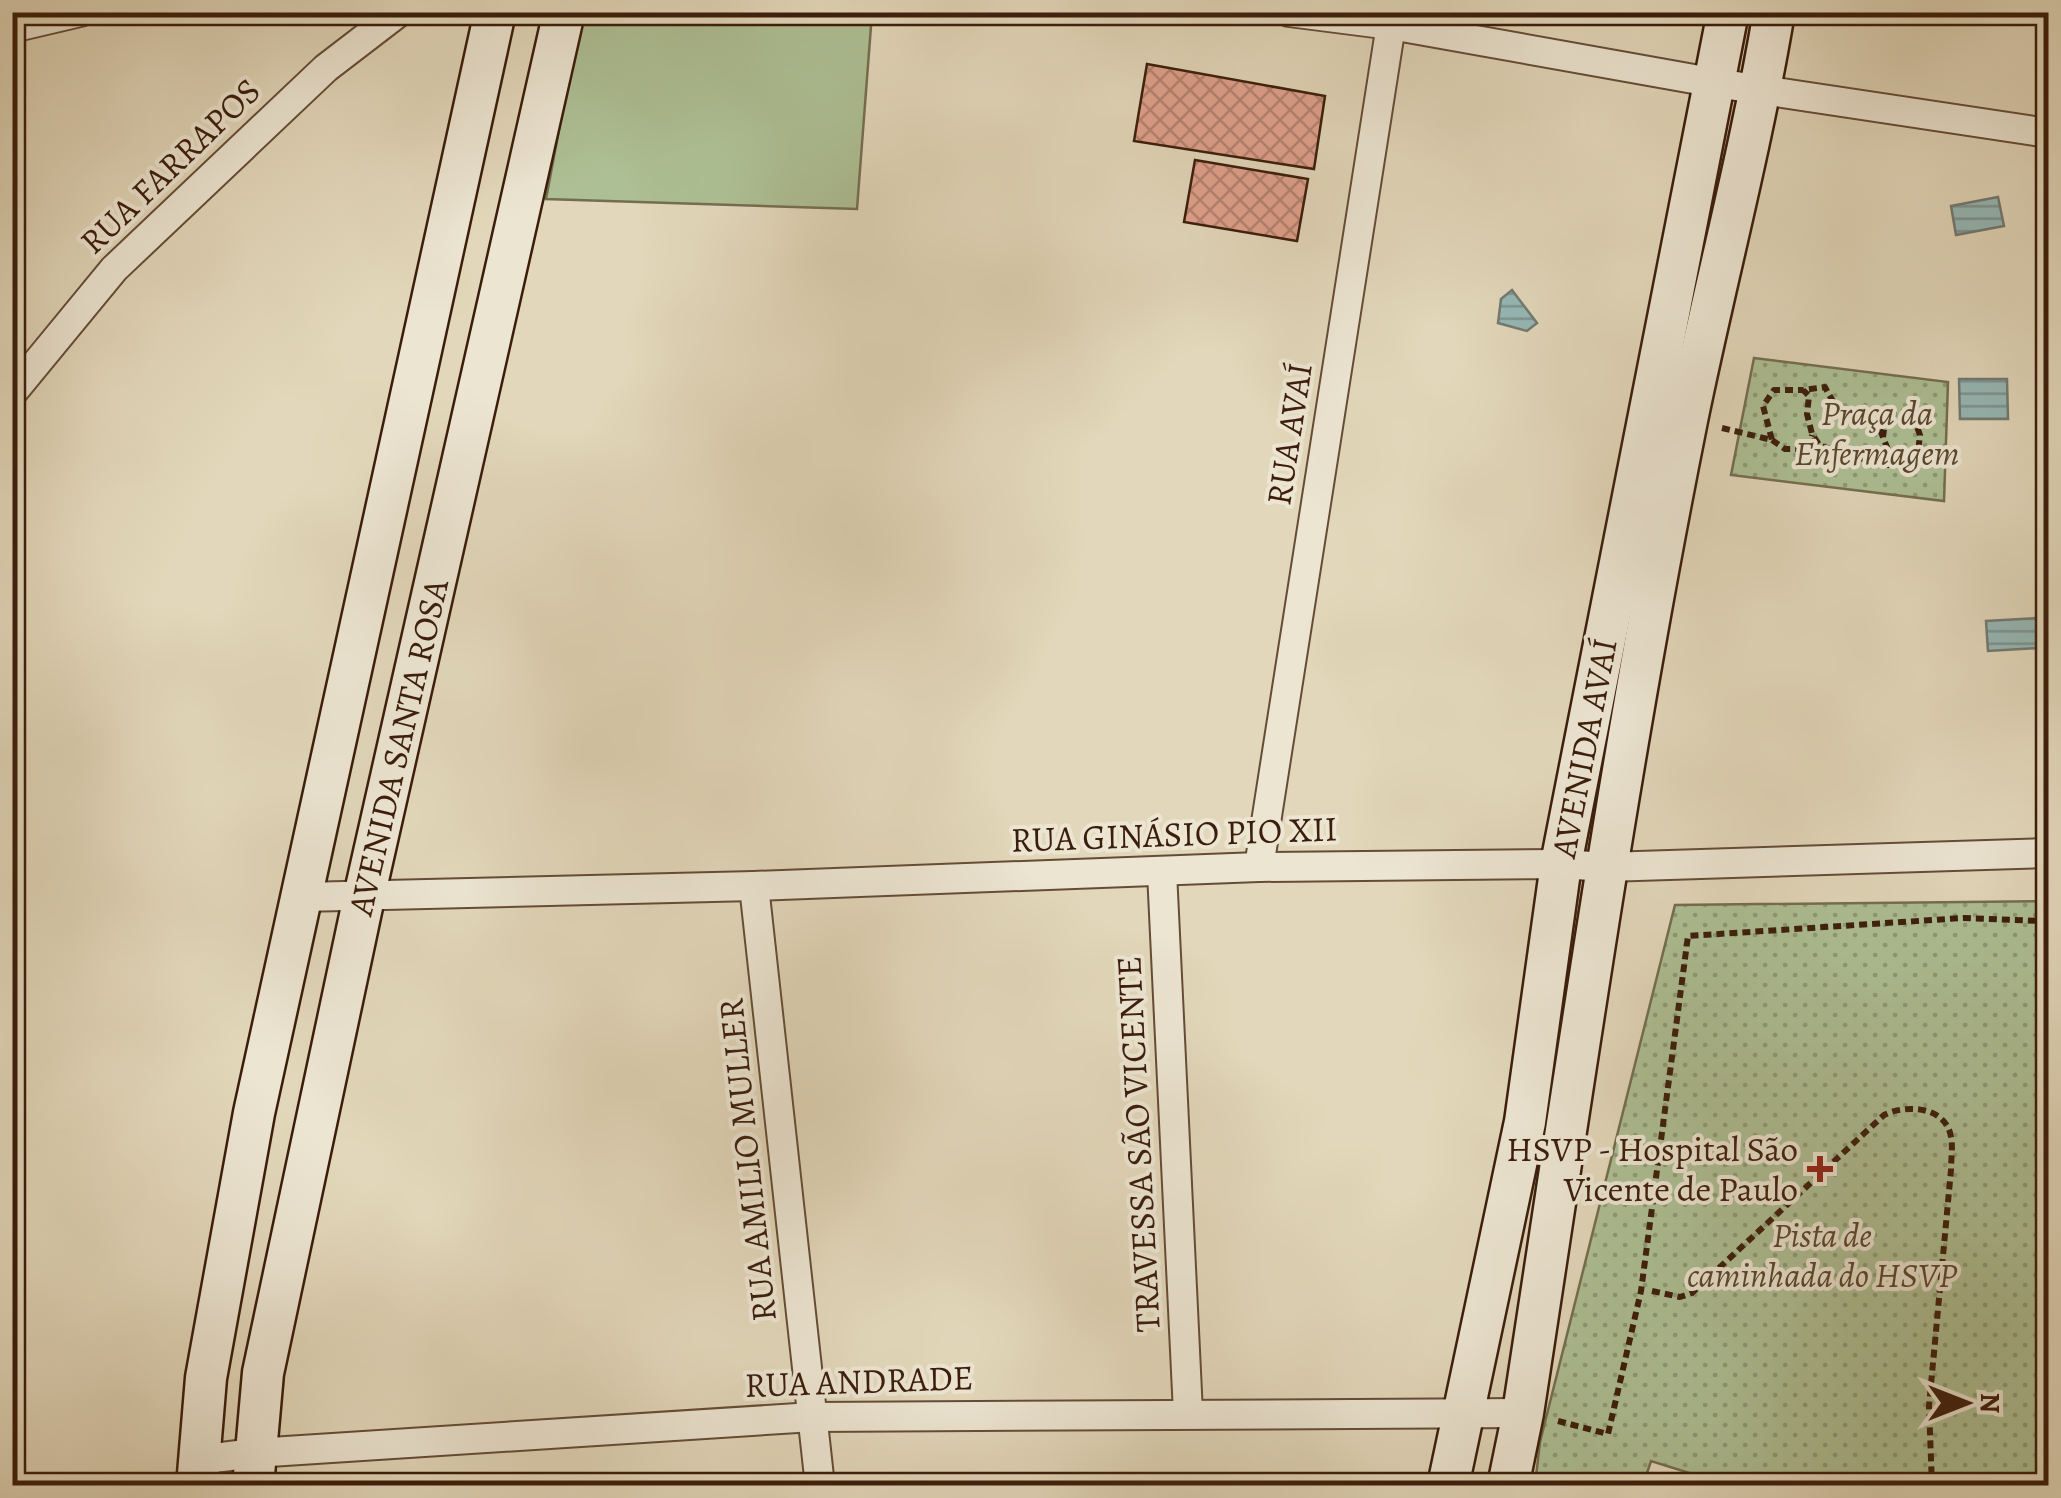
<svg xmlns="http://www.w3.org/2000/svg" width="2061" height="1498" viewBox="0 0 2061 1498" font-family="Alegreya,serif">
	<defs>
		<pattern id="park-dots" width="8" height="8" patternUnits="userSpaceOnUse" patternTransform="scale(2.5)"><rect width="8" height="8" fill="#adbf94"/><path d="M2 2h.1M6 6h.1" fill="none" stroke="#8e9b77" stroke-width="1.8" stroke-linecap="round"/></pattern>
		<pattern id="water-rules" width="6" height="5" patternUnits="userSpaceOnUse" patternTransform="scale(2.5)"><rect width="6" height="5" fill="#96b8b6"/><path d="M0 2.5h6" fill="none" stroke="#7c9592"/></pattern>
		<pattern id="building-cross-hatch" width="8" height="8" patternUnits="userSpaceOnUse" patternTransform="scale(2.5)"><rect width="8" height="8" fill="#e0a18d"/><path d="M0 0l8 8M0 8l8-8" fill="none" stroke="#b78371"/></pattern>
	</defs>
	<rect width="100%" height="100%" fill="#e2d7ba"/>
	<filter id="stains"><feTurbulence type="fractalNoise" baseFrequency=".002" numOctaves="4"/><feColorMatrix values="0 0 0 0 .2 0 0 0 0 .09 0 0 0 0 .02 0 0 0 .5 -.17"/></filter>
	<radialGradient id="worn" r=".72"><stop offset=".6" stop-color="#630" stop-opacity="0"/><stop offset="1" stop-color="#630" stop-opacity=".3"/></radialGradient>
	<!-- park -->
	<g fill="url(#park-dots)" stroke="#746e50" stroke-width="2.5">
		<path d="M1754,358L1948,382L1944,501L1731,475Z"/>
		<path d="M2048,901V1485H1728L1651,1461L1643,1485H1535L1540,1442L1675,905Z"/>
	</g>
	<!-- garden -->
	<path fill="#adbf94" stroke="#746e50" stroke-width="2.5" d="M581,13H872L857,209L546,199Z"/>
	<!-- water -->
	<g fill="url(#water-rules)" stroke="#727a72" stroke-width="2.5">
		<path d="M1998,197L2004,226L1956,235L1951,206Z"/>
		<path d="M1512,290L1537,323L1527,331L1498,323L1501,299Z"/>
		<path d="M2007,379L2008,419H1960L1959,379Z"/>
		<path d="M2038,618L2039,648L1988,651L1986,621Z"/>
	</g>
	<!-- building -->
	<g fill="url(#building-cross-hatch)" stroke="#3b1d0b" stroke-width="2.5">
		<path d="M1147,64L1325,96L1314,169L1134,141Z"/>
		<path d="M1195,160L1308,179L1297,241L1184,222Z"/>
	</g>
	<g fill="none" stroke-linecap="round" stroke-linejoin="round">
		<defs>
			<g id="street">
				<path d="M1289,12L1391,25L1716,83L2048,133"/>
				<path d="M12,28L80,12"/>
				<path d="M12,393L114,269L326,68L399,12"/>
				<path d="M1259,867L1393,12"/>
				<path d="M1162,872L1188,1413"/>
				<path d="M754,886L820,1486"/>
				<path d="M302,897L754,886L1259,867L1561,864L1606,867L2048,853"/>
				<path d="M198,1460L254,1453L813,1417L1523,1413"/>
			</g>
			<g id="secondary">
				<path d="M197,1486L206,1378L254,1113L495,12"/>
				<path d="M253,1486L263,1373L364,897L564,12"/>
				<path d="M1448,1486L1525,1122L1561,864L1728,12"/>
				<path d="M1508,1486L1523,1413C1574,1081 1621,749 1687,420C1715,283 1751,150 1774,12"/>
			</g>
		</defs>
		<!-- street casing -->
		<use href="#street" stroke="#654c37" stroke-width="32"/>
		<!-- secondary casing -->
		<use href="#secondary" stroke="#3b1d0b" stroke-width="45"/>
		<!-- path -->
		<g stroke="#3b1d0b" stroke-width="6" stroke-dasharray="8 5" stroke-linecap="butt">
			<path d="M1722,428L1772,440L1763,406L1774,390H1803"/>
			<path d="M1883,437L1878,425C1849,425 1837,411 1825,387L1803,390L1809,396L1807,414L1812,434L1820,446L1884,465H1894L1883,437L1886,414L1896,410L1913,416L1920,435L1918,453L1910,460L1894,465"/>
			<path d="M1772,440L1785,449H1808L1812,435"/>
			<path d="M1652,1291L1680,1297L1692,1293L1884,1115C1906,1104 1946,1106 1951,1137C1953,1147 1951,1159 1951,1170L1929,1406L1932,1486"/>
			<path d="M1558,1421L1608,1434L1641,1291L1688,936L1963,918L2043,921L2048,924"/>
		</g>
		<!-- street -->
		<use href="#street" stroke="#ece5d2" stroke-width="28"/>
		<!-- secondary -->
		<use href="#secondary" stroke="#ece5d2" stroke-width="40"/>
	</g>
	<!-- markers -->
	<path fill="#8f2418" stroke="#ece5d2" stroke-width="4" d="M1815 1154h10v10h10v10h-10v10h-10v-10h-10v-10h10z"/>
	<g text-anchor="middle" stroke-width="8" stroke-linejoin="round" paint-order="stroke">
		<!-- street labels -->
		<g font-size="35" fill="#3b1d0b" stroke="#ece5d2">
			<text transform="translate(170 166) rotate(-44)" y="12">RUA FARRAPOS</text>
			<text transform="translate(1289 434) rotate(-81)" y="12">RUA AVAÍ</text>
			<text transform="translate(398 747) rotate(-77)" y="12">AVENIDA SANTA ROSA</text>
			<text transform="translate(1584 748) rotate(-79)" y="12">AVENIDA AVAÍ</text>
			<text transform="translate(1174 834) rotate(-2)" y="12">RUA GINÁSIO PIO XII</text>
			<text transform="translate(1138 1144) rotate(-93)" y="12">TRAVESSA SÃO VICENTE</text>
			<text transform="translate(747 1160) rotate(-96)" y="12">RUA AMILIO MULLER</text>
			<text transform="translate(859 1381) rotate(-2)" y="12">RUA ANDRADE</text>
		</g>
		<!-- park labels -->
		<g font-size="35" font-style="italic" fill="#58462d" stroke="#ece5d2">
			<text x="1877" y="425">Praça da<tspan x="1877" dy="40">Enfermagem</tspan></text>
			<text x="1822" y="1247">Pista de<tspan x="1822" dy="40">caminhada do HSVP</tspan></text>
		</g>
		<!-- poi labels -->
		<g font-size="35" fill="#3b1d0b" stroke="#ece5d2" text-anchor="end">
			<text x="1798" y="1161">HSVP - Hospital São<tspan x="1798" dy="40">Vicente de Paulo</tspan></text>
		</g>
	</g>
	<!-- margin -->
	<rect width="2061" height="1498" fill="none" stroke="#e2d7ba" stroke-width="50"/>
	<rect x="15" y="15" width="2031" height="1468" fill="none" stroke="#3b1d0b" stroke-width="5"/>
	<rect x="25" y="25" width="2011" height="1448" fill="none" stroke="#3b1d0b" stroke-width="2.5"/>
	<!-- north arrow -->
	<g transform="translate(1966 1403) rotate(90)" stroke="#ece5d2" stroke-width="8" paint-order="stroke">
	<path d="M0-8L18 38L0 25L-18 38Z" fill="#3b1d0b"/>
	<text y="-15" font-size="28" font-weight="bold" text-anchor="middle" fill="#3b1d0b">N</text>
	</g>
	<rect width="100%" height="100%" filter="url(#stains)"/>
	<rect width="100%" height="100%" fill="url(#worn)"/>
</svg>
